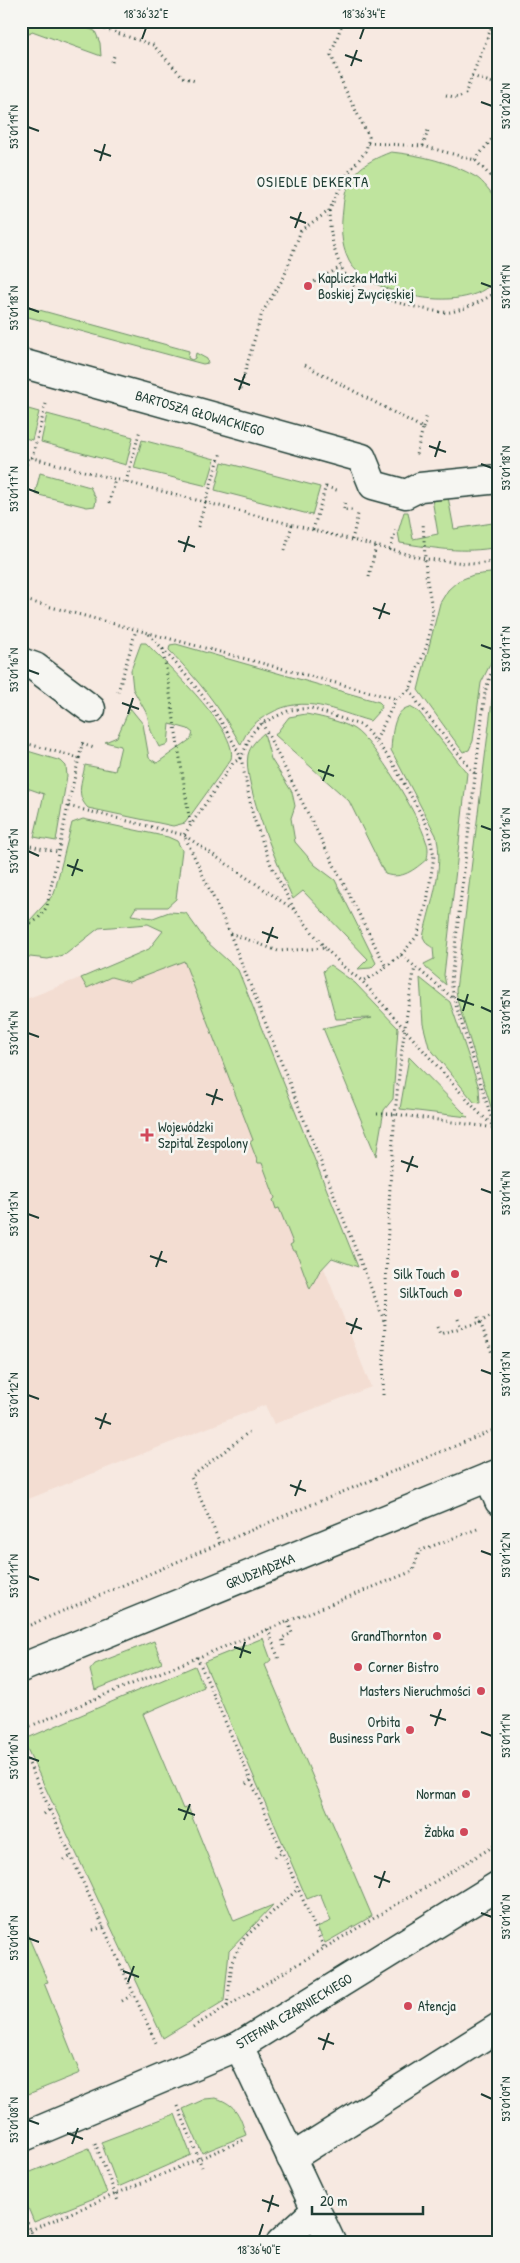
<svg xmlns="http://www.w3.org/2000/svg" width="520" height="2263" viewBox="0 0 520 2263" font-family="'Patrick Hand',sans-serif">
	<rect width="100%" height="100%" fill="#f7e9e1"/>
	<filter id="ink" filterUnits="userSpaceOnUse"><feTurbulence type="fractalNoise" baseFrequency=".02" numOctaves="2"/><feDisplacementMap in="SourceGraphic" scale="10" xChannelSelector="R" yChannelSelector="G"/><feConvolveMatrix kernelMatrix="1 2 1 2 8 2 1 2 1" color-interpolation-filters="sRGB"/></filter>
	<g filter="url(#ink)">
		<!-- built -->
		<path fill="#f3ddd2" d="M192,934L371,1387L274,1424L265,1405L21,1502V1001Z"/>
		<!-- green -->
		<g fill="#bfe49e" stroke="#6f9069">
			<path d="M30,21H66L95,31L100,43L101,56L32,31L30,34L26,33Z"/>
			<path d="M391,152C420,155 451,162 476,177C484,182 491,193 497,200L499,272C482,319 368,298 349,261C340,243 341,227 343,209C345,175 362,163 391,152Z"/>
			<path d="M21,305L189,351L188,358L192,360L195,358L196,353L207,359L208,363L203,364L21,315Z"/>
			<path d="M21,407L39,412L32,440L21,437Z"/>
			<path d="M47,414L133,437L126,465L41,442Z"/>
			<path d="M142,440L215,459L207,486L134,468Z"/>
			<path d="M222,462L320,487L312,515L215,490Z"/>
			<path d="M40,473L90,487L96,499L95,506L87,507L35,494Z"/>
			<path d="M448,497L454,529L499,522V547C461,554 436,548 400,543L398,532L404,512H408L413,539L438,534L432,499Z"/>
			<path d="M499,572V646L481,683L473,741L469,750L463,752L418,690L440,603L448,590L458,581L473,575Z"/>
			<path d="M141,643H146C166,664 239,731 231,759L185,823L173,826L88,808C75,795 82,782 85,765L115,771L121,746L105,742L117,737L130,708L143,724L149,758L157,763L191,739L193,733L188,729L170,724L168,744L159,747L151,731L147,714L133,689L131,670Z"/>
			<path d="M176,644L379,702L382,705L379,711L370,721C334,711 305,693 269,714C254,722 247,729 241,745C220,707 198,680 169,650L170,645Z"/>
			<path d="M499,675V1119L493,1113L458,1003L456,990L493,693Z"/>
			<path d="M410,707L419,712L467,773L444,975L446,985L426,968L424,964L434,959L433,948L427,944L423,937C430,905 445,868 436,835L391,750C392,736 393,709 410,707Z"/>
			<path d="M306,714C321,717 341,721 354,729C375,742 419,816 426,841C429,847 428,853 427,859C414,870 402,880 385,874L349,801L275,735L289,717Z"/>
			<path d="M264,733L271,759L292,792L295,806L291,818L295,842L315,865L335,880L376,963L371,968L358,969L368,959L303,891L293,899C280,871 242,783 248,755C250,746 257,739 264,733Z"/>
			<path d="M21,749L61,761L66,766L67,776L56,841L34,837L44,794L27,788L28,783L21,781Z"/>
			<path d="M83,819L168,837L177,841L182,850L176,899L167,907H136L131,915L153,918L169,912L186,913L206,941L238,970L358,1267L332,1258L319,1272L310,1289L296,1251H293L290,1245L293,1243L279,1208L276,1209L273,1200L275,1198L262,1163H258L250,1142L253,1140L184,961L129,982L111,977L87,988L81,978L149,949L163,931L148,924L99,928L66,954L48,959L21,956V921L30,920L54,894L72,823Z"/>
			<path d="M330,965L355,983L398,1028L393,1099L384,1110L376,1156L323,1028L372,1018L336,1019L323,971Z"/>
			<path d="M420,978L450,1002L479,1088L480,1103L474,1102L429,1047L423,1024Z"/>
			<path d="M409,1057L468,1117L400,1109Z"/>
			<path d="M263,1638L271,1660L265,1665L372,1916L325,1943L317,1927L331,1921L320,1894L307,1899L204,1662Z"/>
			<path d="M154,1641L162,1663L95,1690L90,1670L95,1664Z"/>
			<path d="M195,1666L204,1687L143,1714L183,1809L188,1807L234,1921L273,1905L229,1951L224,2001L163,2038L23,1740Z"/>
			<path d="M21,1920L48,1982L44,1983L80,2073L21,2097Z"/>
			<path d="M216,2098C237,2105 240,2116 246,2135L202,2153L183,2109L205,2099Z"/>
			<path d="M175,2114L191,2155L118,2187L101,2142Z"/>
			<path d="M89,2148L107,2193L34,2222L21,2191V2176Z"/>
		</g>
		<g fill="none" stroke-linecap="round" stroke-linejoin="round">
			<defs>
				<g id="street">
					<path d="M21,363L362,458L373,485L406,494L420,487L499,479"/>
					<path d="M21,662L35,667L91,709"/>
					<path d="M489,1477L499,1501"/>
					<path d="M239,2046L331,2242"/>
					<path d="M21,2138L239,2046L499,1885"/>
					<path d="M291,2158L499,2027"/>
					<path d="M281,2242L316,2210"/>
				</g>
				<path id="secondary" d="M21,1668L499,1473"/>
			</defs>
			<!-- street casing -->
			<use href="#street" stroke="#1f3d34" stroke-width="31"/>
			<!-- secondary casing -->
			<use href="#secondary" stroke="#1f3d34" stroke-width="31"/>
			<!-- path -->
			<g stroke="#1f3d34" stroke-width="3" stroke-dasharray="1 4" stroke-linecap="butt">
				<path d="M81,21L153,45L183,77L195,81"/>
				<path d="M21,27L23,21"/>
				<path d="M112,62L114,56"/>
				<path d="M472,76L499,85"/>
				<path d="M446,95L458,98L465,94L494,21"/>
				<path d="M368,143L423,146L475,160L499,185"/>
				<path d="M423,146L429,127"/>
				<path d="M475,160L496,134L499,127"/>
				<path d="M329,211C330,237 335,265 354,286C361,294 438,315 450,312C468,309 483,300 499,291"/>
				<path d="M310,284L341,267"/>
				<path d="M305,365L423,428L416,455"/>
				<path d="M240,389L262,313L284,277L301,230L329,211L345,177L366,151L369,137L344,87L331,55L343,21"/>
				<path d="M423,428L427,415"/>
				<path d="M21,455L426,559L476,564L499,561"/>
				<path d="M32,458L46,404"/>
				<path d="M23,479L28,457"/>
				<path d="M126,482L140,430"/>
				<path d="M326,487L340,491"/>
				<path d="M109,503L115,479"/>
				<path d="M345,503L343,510H352"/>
				<path d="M198,527L221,452"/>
				<path d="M313,530L327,482"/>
				<path d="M352,540L358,514"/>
				<path d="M285,550L292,525"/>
				<path d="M390,550L397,526"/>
				<path d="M369,577L376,546"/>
				<path d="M21,599L396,699"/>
				<path d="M149,634C184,672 219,710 241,758L233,763L184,835L230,933L278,951L325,948L344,967L362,981L478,1112L499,1131"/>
				<path d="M163,649L190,823"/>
				<path d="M410,689L419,705L475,774"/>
				<path d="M118,692L136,630"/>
				<path d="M262,723L386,967"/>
				<path d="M21,726L26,703"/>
				<path d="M376,740L396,699L410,689L427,645L433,613L426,575L423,522"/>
				<path d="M21,742L79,758L68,806L184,835L293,909"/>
				<path d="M82,744L94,748"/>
				<path d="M79,758L83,741"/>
				<path d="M21,844L58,852"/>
				<path d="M21,925C35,924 40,918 47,906L68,806"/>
				<path d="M230,934L385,1323"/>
				<path d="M325,948L294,909L271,865L253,816L241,758L252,733L262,723L290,710L311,708L363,726L391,760L427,825L434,856L427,902L417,936L401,955L375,975L362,981"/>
				<path d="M401,955L454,999"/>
				<path d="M377,1114H394L496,1128"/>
				<path d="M494,1126L454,999L451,981L485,692L491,674L499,663"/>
				<path d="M478,1317L480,1322L499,1312"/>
				<path d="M458,1319L461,1328"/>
				<path d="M437,1327L440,1334L480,1322L497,1366"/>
				<path d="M383,1395C387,1252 388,1107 415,967"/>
				<path d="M220,1543L191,1477L249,1432"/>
				<path d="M21,1629L284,1516L499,1428"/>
				<path d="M268,1629L279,1660"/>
				<path d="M284,1646L282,1638L292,1633L288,1621"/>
				<path d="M197,1657L324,1948"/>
				<path d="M21,1730L92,1700L413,1571L419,1551L480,1528"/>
				<path d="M21,1746L157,2045"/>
				<path d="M246,1784L251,1780"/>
				<path d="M44,1814L50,1809"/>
				<path d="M275,1857L282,1852"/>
				<path d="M64,1860L72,1856"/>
				<path d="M93,1930L104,1927"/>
				<path d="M122,2001L134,1994"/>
				<path d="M227,2006L232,1962L244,1938L298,1889"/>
				<path d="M193,2027L499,1843"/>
				<path d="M178,2106L202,2167"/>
				<path d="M95,2143L118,2201"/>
				<path d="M21,2209L33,2236"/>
				<path d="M21,2234L246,2139"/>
			</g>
			<!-- street -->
			<use href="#street" stroke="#f6f6f2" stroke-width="28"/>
			<!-- secondary -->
			<use href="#secondary" stroke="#f6f6f2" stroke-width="28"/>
		</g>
	</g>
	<!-- ticks -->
	<path fill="none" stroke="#1f3d34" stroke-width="2" d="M142,39L146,28M360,39L364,28M345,55L362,61M351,66L357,50M481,102L492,106M28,127L39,131M94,150L111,156M100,161L105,144M290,217L306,223M295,228L301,212M481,283L492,287M28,308L39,312M234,379L250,385M239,390L245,374M429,446L446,452M435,457L440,441M481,464L492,468M28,489L39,493M178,541L195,547M184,552L189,536M373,608L390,614M379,619L385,603M481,645L492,649M28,670L39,674M122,703L139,709M128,714L133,698M318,770L334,776M323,781L329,765M481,826L492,830M28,851L39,856M67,865L83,871M72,876L78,859M262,932L278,938M267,943L273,927M457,999L474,1005M481,1007L492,1012M463,1011L468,994M28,1033L39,1037M206,1094L223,1100M212,1105L217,1089M401,1161L418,1167M407,1172L413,1156M481,1189L492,1193M28,1214L39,1218M150,1256L167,1262M156,1267L162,1251M346,1323L362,1329M351,1334L357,1318M481,1370L492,1374M28,1395L39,1399M95,1418L111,1424M100,1429L106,1413M290,1485L306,1491M295,1496L301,1480M481,1551L492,1555M28,1576L39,1580M234,1647L251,1653M240,1658L245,1642M430,1715L446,1720M435,1726L441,1709M481,1732L492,1736M28,1757L39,1761M178,1809L195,1815M184,1820L190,1804M374,1876L390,1882M379,1888L385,1871M481,1913L492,1917M28,1938L39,1942M123,1971L139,1977M128,1982L134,1966M318,2038L334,2044M323,2050L329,2033M481,2094L492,2099M28,2120L39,2124M67,2133L83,2139M72,2144L78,2128M262,2200L279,2206M268,2212L273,2195M259,2236L263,2224"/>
	<!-- markers -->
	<g fill="#d1495b" stroke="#f6f6f2" stroke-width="2">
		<circle cx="308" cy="286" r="5"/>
		<path d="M144.5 1127.5h5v5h5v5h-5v5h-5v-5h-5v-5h5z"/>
		<circle cx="455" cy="1274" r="5"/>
		<circle cx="458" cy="1293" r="5"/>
		<circle cx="437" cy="1636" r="5"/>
		<circle cx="358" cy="1667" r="5"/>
		<circle cx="481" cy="1691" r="5"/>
		<circle cx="410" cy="1730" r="5"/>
		<circle cx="466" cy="1794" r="5"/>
		<circle cx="464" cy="1832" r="5"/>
		<circle cx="408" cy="2006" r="5"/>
	</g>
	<g text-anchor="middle" stroke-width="5" stroke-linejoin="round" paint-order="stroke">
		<!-- poi labels -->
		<g font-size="14" fill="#1f3d34" stroke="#f6f6f2" text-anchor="end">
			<text x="318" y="283" text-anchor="start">Kapliczka Matki<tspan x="318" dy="16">Boskiej Zwycięskiej</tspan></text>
			<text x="158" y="1132" text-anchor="start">Wojewódzki<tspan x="158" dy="16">Szpital Zespolony</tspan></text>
			<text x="445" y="1279">Silk Touch</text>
			<text x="448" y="1298">SilkTouch</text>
			<text x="427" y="1641">GrandThornton</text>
			<text x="368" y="1672" text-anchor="start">Corner Bistro</text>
			<text x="471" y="1696">Masters Nieruchmości</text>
			<text x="400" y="1727">Orbita<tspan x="400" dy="16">Business Park</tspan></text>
			<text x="456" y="1799">Norman</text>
			<text x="454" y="1837">Żabka</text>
			<text x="418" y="2011" text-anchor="start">Atencja</text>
		</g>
		<!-- street labels -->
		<g font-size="14" fill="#1f3d34" stroke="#f6f6f2">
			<text transform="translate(200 413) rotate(16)" y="5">BARTOSZA GŁOWACKIEGO</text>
			<text transform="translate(260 1571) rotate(-22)" y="5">GRUDZIĄDZKA</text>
			<text transform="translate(294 2011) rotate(-31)" y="5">STEFANA CZARNIECKIEGO</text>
		</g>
		<!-- neighbourhood labels -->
		<g font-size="15" letter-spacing="1" fill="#1f3d34" stroke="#f6f6f2">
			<text x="313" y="187">OSIEDLE DEKERTA</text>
		</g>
	</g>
	<!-- margin -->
	<rect width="520" height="2263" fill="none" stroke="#f6f6f2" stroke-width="55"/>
	<!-- scale -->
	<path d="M312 2206v8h111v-8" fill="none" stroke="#1f3d34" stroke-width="2.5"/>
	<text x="320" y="2206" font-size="15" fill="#1f3d34" stroke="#f6f6f2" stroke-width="4" paint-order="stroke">20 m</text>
	<rect x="28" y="28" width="464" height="2208" fill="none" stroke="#1f3d34" stroke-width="2"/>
	<g font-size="12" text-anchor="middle" fill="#1f3d34">
		<text x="146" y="18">18°36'32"E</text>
		<text x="364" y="18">18°36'34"E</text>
		<text transform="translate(506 106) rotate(-90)" y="4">53°01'20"N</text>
		<text transform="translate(14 127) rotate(-90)" y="4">53°01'19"N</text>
		<text transform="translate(506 287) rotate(-90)" y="4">53°01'19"N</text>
		<text transform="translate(14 308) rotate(-90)" y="4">53°01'18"N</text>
		<text transform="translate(506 468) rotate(-90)" y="4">53°01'18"N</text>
		<text transform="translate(14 489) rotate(-90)" y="4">53°01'17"N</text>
		<text transform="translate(506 649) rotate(-90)" y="4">53°01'17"N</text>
		<text transform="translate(14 670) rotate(-90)" y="4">53°01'16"N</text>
		<text transform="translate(506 830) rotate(-90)" y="4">53°01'16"N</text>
		<text transform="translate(14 851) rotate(-90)" y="4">53°01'15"N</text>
		<text transform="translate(506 1012) rotate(-90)" y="4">53°01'15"N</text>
		<text transform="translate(14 1033) rotate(-90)" y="4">53°01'14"N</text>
		<text transform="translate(506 1193) rotate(-90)" y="4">53°01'14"N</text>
		<text transform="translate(14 1214) rotate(-90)" y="4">53°01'13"N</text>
		<text transform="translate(506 1374) rotate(-90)" y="4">53°01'13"N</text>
		<text transform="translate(14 1395) rotate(-90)" y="4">53°01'12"N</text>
		<text transform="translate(506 1555) rotate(-90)" y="4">53°01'12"N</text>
		<text transform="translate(14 1576) rotate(-90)" y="4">53°01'11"N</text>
		<text transform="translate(506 1736) rotate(-90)" y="4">53°01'11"N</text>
		<text transform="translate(14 1757) rotate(-90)" y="4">53°01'10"N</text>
		<text transform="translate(506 1917) rotate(-90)" y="4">53°01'10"N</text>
		<text transform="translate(14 1938) rotate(-90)" y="4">53°01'09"N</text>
		<text transform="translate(506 2099) rotate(-90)" y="4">53°01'09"N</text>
		<text transform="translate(14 2120) rotate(-90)" y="4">53°01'08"N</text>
		<text x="259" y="2254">18°36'40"E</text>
	</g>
</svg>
